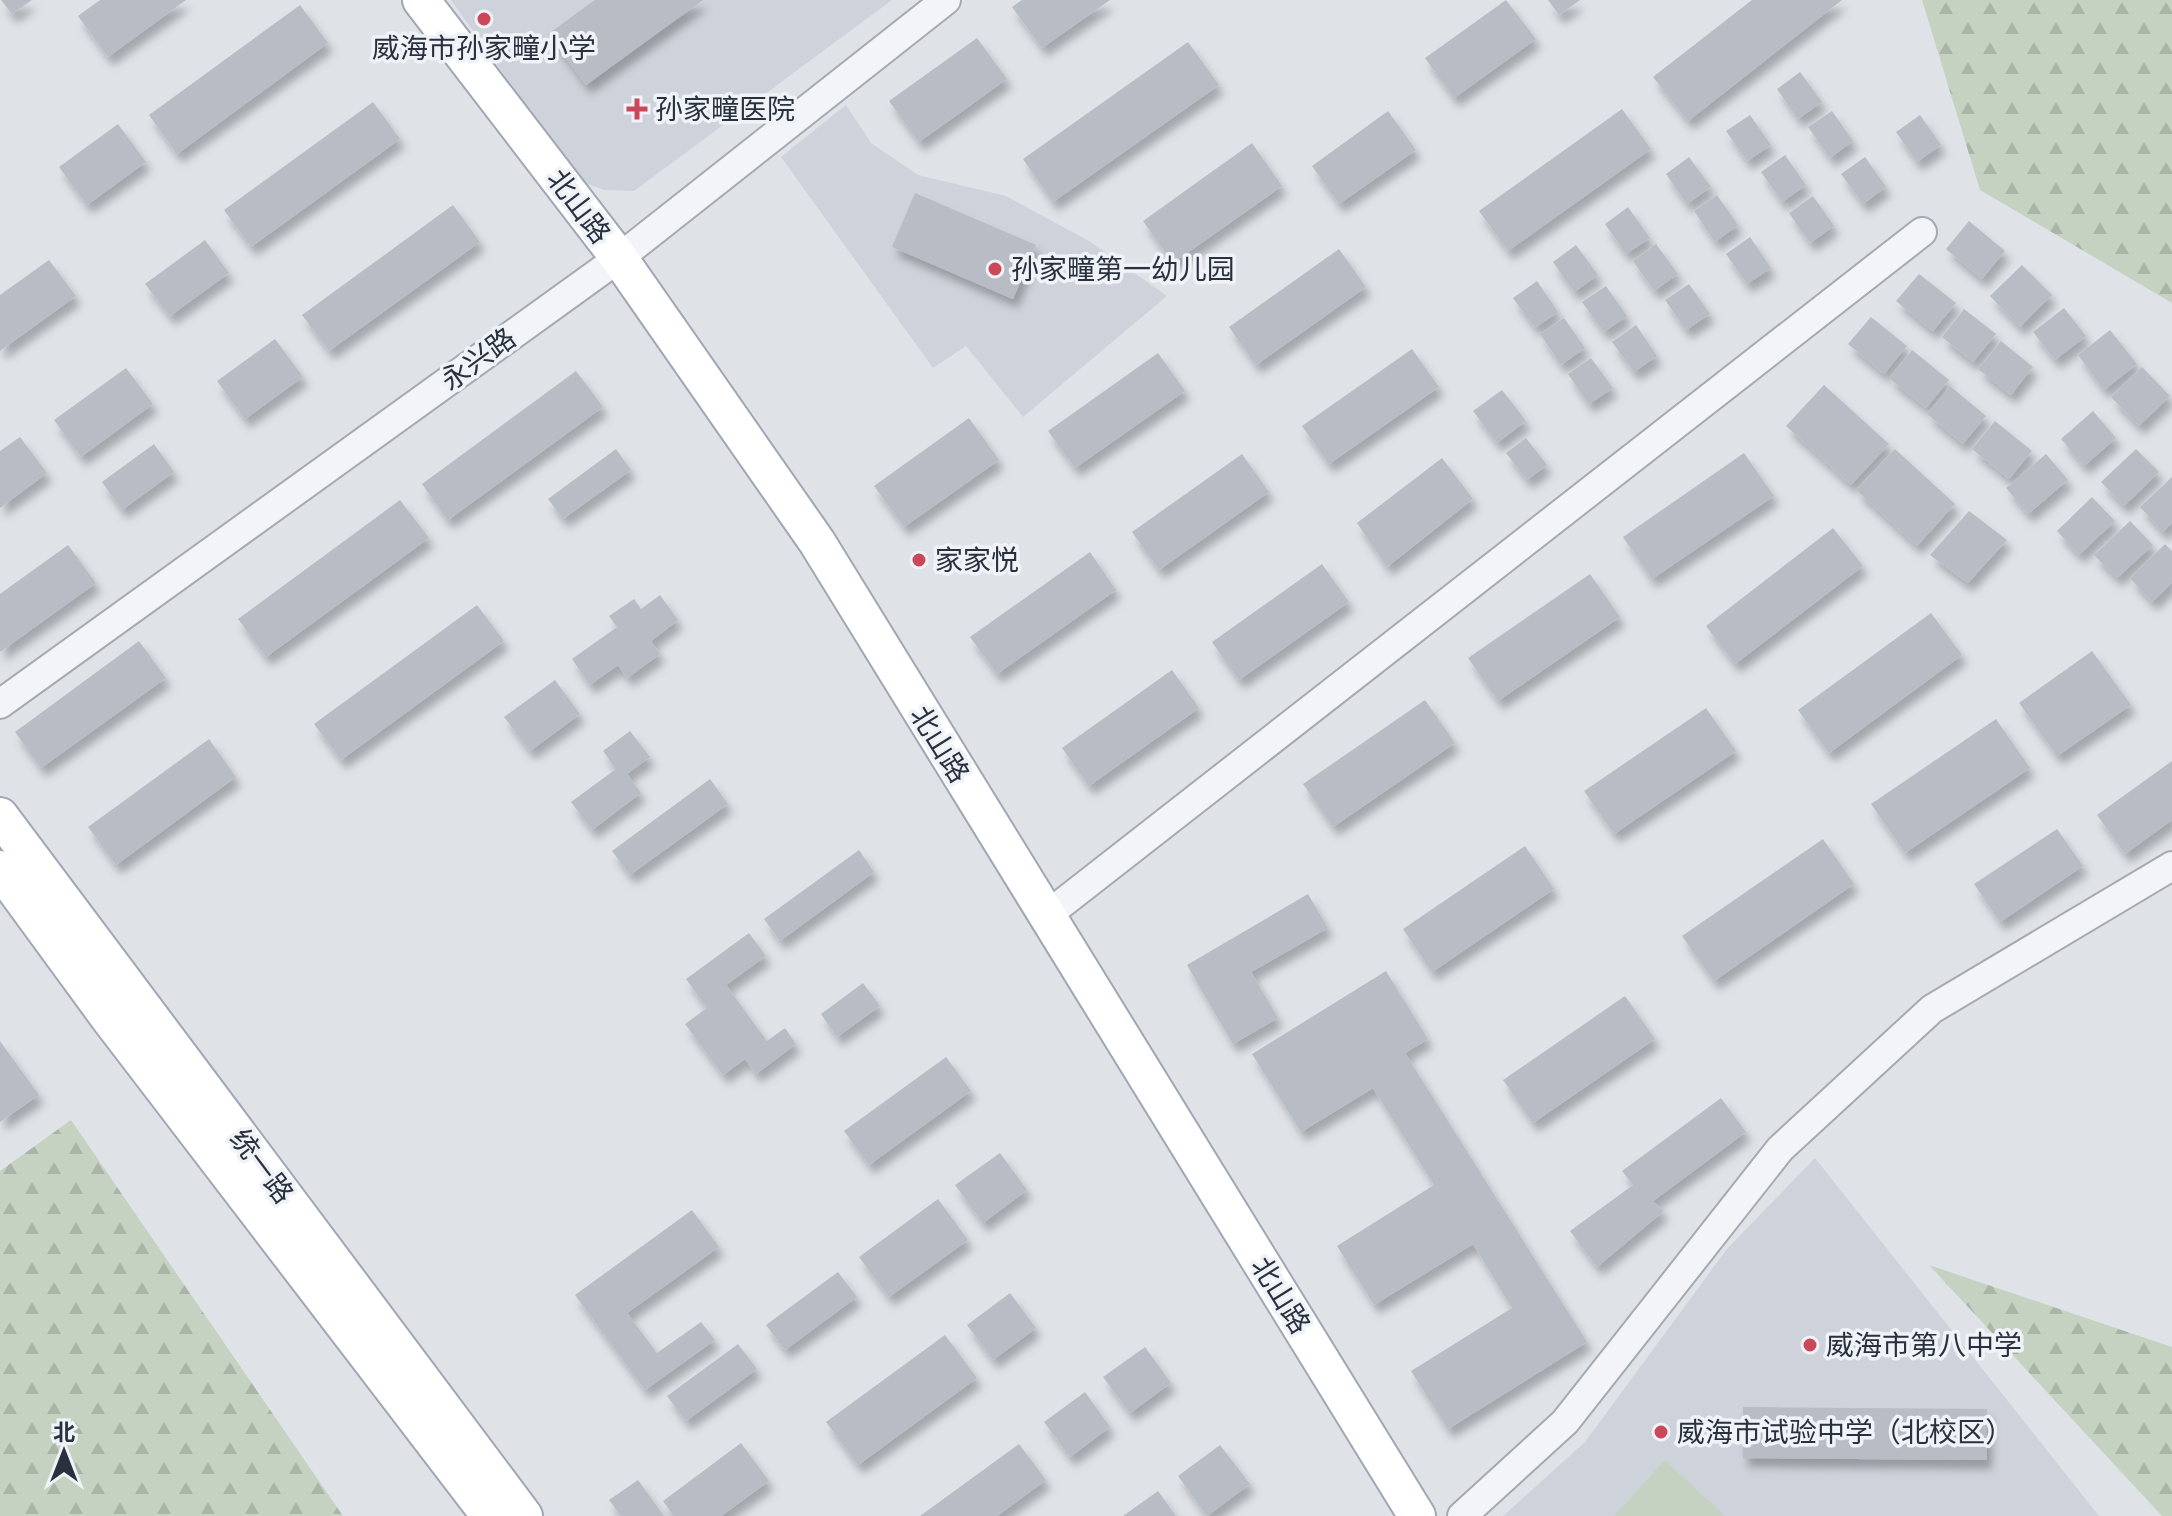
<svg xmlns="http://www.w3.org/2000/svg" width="2172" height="1516" viewBox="0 0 2172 1516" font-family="Barlow,'Noto Sans SC',sans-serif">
	<defs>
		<pattern id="forest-firs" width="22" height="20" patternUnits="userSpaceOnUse" patternTransform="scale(2)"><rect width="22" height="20" fill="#c5d2c1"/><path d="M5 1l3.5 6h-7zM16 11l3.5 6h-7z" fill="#a9b5a7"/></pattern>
		<filter id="shadow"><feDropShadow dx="5" dy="9" stdDeviation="4" flood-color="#0004"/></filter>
	</defs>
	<rect width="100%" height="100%" fill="#dfe3e8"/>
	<!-- built -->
	<g fill="#ced2da">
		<path d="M451,0H892L634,191L604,190L580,181Z"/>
		<path d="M846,105L871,143L918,175L1006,196L1089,241L1167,296L1023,417L966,346L933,368L781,157Z"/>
		<path d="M1815,1158L2099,1516H1503L1585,1442L1727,1249Z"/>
	</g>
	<!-- green -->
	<path fill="#c5d2c1" d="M1665,1460L1725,1516H1614Z"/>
	<!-- forest -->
	<g fill="url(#forest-firs)">
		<path d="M1922,0H2172V303L1980,190Z"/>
		<path d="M71,1120L343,1516H0V1171Z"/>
		<path d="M1929,1265L2172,1347V1516H2162Z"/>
	</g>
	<!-- building -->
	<g fill="#b7bcc5" filter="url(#shadow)">
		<path d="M1,0H32L12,14Z"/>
		<path d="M100,0H186L108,57L78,16Z"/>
		<path d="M595,0H703L586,85L548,34Z"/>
		<path d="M1022,0H1110L1042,48L1012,7Z"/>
		<path d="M1506,0L1536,39L1454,98L1425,58Z"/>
		<path d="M1548,0H1580L1559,15Z"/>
		<path d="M1752,0H1842L1688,121L1653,77Z"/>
		<path d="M300,5L328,43L177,154L149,115Z"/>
		<path d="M977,38L1007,79L919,142L889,101Z"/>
		<path d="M1188,42L1219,85L1053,202L1023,159Z"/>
		<path d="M1800,72L1822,102L1798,119L1777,89Z"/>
		<path d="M373,102L400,139L251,247L224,210Z"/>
		<path d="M1622,109L1651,149L1508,251L1479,211Z"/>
		<path d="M1388,111L1416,150L1339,204L1312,166Z"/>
		<path d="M1832,111L1853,141L1830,158L1808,127Z"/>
		<path d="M1750,115L1771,145L1747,161L1726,131Z"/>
		<path d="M1920,115L1941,145L1917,162L1896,132Z"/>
		<path d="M118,124L146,162L87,205L59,167Z"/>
		<path d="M1252,143L1282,186L1173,263L1143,221Z"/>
		<path d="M1785,155L1806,185L1782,202L1761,172Z"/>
		<path d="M1689,157L1711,187L1687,204L1666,174Z"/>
		<path d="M1865,157L1886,187L1863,204L1841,174Z"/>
		<path d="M915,193L1036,245L1013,299L892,247Z"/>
		<path d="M1717,195L1738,225L1715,242L1694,211Z"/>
		<path d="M1813,196L1834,226L1810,243L1789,213Z"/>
		<path d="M453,205L480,242L329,351L302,315Z"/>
		<path d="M1628,207L1650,238L1626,254L1605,224Z"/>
		<path d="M1969,221L2005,251L1982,279L1946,249Z"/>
		<path d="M1750,237L1771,268L1747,284L1726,254Z"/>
		<path d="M205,240L229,273L170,316L145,284Z"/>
		<path d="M1656,244L1678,274L1654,291L1633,261Z"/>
		<path d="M1576,245L1598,275L1574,292L1553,262Z"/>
		<path d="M1339,249L1366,287L1256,365L1229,327Z"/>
		<path d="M49,260L76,296L0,351V295Z"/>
		<path d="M2022,265L2052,295L2020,327L1990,296Z"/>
		<path d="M1919,274L1956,303L1933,331L1896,301Z"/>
		<path d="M1537,281L1558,312L1535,328L1513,298Z"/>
		<path d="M1689,284L1710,314L1686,330L1665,300Z"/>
		<path d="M1606,286L1627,316L1604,332L1582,302Z"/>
		<path d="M2064,308L2086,336L2055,360L2033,332Z"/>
		<path d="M1964,309L1996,334L1973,362L1942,337Z"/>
		<path d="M1871,317L1907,346L1884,374L1848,344Z"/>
		<path d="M1564,318L1585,348L1561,365L1540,334Z"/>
		<path d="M1636,325L1657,356L1634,372L1612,342Z"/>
		<path d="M2110,330L2137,364L2104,390L2078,355Z"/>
		<path d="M275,339L303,377L245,419L217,381Z"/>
		<path d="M2001,341L2033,367L2011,395L1978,369Z"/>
		<path d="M1412,349L1439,387L1329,464L1302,426Z"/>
		<path d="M1912,350L1949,380L1926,408L1889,378Z"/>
		<path d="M1158,353L1185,391L1075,468L1048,431Z"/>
		<path d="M1591,358L1613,388L1589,404L1568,374Z"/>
		<path d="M2142,367L2170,396L2139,426L2111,397Z"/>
		<path d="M126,368L153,404L81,457L54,420Z"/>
		<path d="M576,371L603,407L448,520L422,484Z"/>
		<path d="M1824,385L1889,444L1851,485L1786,426Z"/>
		<path d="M1950,386L1986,416L1963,444L1927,414Z"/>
		<path d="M1502,390L1526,421L1497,443L1473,411Z"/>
		<path d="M2093,411L2116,438L2084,466L2061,439Z"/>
		<path d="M969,418L999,460L904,527L874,486Z"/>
		<path d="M1995,421L2032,451L2009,479L1972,449Z"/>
		<path d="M20,437L47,473L0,508V451Z"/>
		<path d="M1526,438L1547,465L1527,480L1506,453Z"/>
		<path d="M154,444L174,472L122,510L102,482Z"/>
		<path d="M616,449L631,470L563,519L548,499Z"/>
		<path d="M1895,449L1955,504L1917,546L1856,490Z"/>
		<path d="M2136,449L2159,472L2124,506L2101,482Z"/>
		<path d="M1744,453L1774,496L1652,579L1623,537Z"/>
		<path d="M1242,454L1269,492L1159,570L1132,532Z"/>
		<path d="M2046,454L2068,480L2028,514L2006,488Z"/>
		<path d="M1442,458L1473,499L1387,567L1357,523Z"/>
		<path d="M2172,477V523L2163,532L2140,507Z"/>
		<path d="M2092,497L2115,521L2079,555L2057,531Z"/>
		<path d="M400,500L429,538L266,657L238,619Z"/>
		<path d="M1969,511L2007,540L1968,583L1930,555Z"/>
		<path d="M2130,521L2153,545L2117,578L2094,555Z"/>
		<path d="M1833,528L1863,566L1735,664L1706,626Z"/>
		<path d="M2165,544L2172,551V583L2152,602L2130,578Z"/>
		<path d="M68,545L96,583L0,652V594Z"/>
		<path d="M1090,552L1116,590L997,674L970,637Z"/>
		<path d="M1322,564L1349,602L1239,680L1212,642Z"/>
		<path d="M1590,574L1620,617L1498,701L1468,658Z"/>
		<path d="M660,595L678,620L651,641L660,654L627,678L618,665L590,685L572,659L617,627L609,616L634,599L641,609Z"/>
		<path d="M477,605L504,641L341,760L314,724Z"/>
		<path d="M1931,613L1962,655L1829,753L1798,710Z"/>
		<path d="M139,641L166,678L41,768L15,732Z"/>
		<path d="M2092,651L2131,705L2057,756L2019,703Z"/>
		<path d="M1172,670L1199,708L1089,786L1062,748Z"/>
		<path d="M555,680L580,714L530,751L504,717Z"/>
		<path d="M1425,700L1455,743L1333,827L1303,784Z"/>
		<path d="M1706,708L1736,751L1614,834L1584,791Z"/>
		<path d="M1996,719L2030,768L1905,853L1871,804Z"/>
		<path d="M630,731L650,757L627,774L641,793L592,830L571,802L616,769L603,751Z"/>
		<path d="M209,739L236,777L116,865L88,827Z"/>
		<path d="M2172,761V820L2125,854L2097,815Z"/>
		<path d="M710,779L728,804L630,875L612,851Z"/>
		<path d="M2057,829L2083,866L2000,922L1974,884Z"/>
		<path d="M1823,839L1854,884L1714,981L1682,936Z"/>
		<path d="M1525,846L1554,889L1432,972L1403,929Z"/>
		<path d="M859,850L874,872L780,941L764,919Z"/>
		<path d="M1308,894L1328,928L1251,972L1278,1018L1233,1044L1187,965Z"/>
		<path d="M749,933L766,956L726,985L767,1041L785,1028L796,1044L756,1074L745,1059L723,1075L685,1024L707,1008L686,979Z"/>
		<path d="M1386,971L1428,1039L1405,1053L1587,1342L1448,1429L1411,1371L1512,1308L1473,1244L1374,1305L1337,1246L1434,1185L1373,1088L1301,1132L1252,1054Z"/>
		<path d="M863,983L880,1006L837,1037L821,1014Z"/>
		<path d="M1625,996L1655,1039L1533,1123L1503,1080Z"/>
		<path d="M0,1041L39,1095L0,1122Z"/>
		<path d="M946,1057L971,1091L869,1165L844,1131Z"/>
		<path d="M1721,1098L1746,1132L1653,1201L1664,1211L1597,1267L1570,1231L1633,1185L1622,1171Z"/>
		<path d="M1000,1153L1027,1190L983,1223L955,1185Z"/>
		<path d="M938,1199L968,1240L889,1297L859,1257Z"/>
		<path d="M692,1210L719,1247L627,1313L657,1353L701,1322L715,1340L645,1390L575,1295Z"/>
		<path d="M838,1272L857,1297L785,1350L766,1325Z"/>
		<path d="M1010,1293L1036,1328L993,1360L967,1325Z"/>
		<path d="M945,1335L977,1378L858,1465L826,1422Z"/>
		<path d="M738,1344L757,1369L686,1421L667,1396Z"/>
		<path d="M1145,1347L1171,1383L1130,1413L1103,1377Z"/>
		<path d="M1085,1392L1110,1427L1070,1457L1044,1422Z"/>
		<path d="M1743,1407L1987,1409V1460L1743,1458Z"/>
		<path d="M741,1443L769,1481L721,1516H674L663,1501Z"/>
		<path d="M1019,1444L1046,1480L997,1516H920Z"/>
		<path d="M1220,1445L1250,1484L1207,1516L1178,1476Z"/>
		<path d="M638,1480L664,1516H621L609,1500Z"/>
		<path d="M1158,1491L1176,1516H1123Z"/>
	</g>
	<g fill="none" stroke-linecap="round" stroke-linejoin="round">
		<defs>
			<g id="minor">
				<path d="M0,704L619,258L946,0"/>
				<path d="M1046,916L1922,232"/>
				<path d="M1462,1516L1565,1422L1780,1149L1932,1009L2172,866"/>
			</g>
			<g id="major">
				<path d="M421,0L619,258L817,542L1417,1516"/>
				<path d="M0,816L524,1516"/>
				<path d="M0,869L109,1018L490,1516"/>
			</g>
		</defs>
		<!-- minor casing -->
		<use href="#minor" stroke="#a5aab2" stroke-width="32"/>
		<!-- major casing -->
		<use href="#major" stroke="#9fa7b4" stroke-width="40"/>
		<!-- minor -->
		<use href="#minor" stroke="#f2f4f7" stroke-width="28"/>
		<!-- major -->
		<use href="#major" stroke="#fff" stroke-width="36"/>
	</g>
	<!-- markers -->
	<g fill="#ca485a" stroke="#eff2f6" stroke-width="3">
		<circle cx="484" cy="19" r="8"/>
		<path d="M633 97h8v8h8v8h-8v8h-8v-8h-8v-8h8z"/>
		<circle cx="995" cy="269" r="8"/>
		<circle cx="919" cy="560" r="8"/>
		<circle cx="1810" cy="1345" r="8"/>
		<circle cx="1661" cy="1432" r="8"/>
	</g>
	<g text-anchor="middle" stroke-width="7" stroke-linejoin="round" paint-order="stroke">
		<!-- poi labels -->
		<g font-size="28" fill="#29313f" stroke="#eff2f6" text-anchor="start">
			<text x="484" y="58" text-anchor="middle">威海市孙家疃小学</text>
			<text x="655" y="119">孙家疃医院</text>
			<text x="1011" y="279">孙家疃第一幼儿园</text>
			<text x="935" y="570">家家悦</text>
			<text x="1826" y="1355">威海市第八中学</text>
			<text x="1677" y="1442">威海市试验中学（北校区）</text>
		</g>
		<!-- street labels -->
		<g font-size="28" fill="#29313f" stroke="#eff2f6">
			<text transform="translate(579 206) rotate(53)" y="10">北山路</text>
			<text transform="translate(478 359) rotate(-36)" y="10">永兴路</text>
			<text transform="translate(940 744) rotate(58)" y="10">北山路</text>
			<text transform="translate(262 1166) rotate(53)" y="10">统一路</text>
			<text transform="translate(1281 1295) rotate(58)" y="10">北山路</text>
		</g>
	</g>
	<!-- north arrow -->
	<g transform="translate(64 1452)" stroke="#eff2f6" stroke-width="6" paint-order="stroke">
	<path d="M0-6L14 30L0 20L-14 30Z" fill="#29313f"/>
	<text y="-12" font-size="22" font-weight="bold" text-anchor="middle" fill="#29313f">北</text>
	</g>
</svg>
